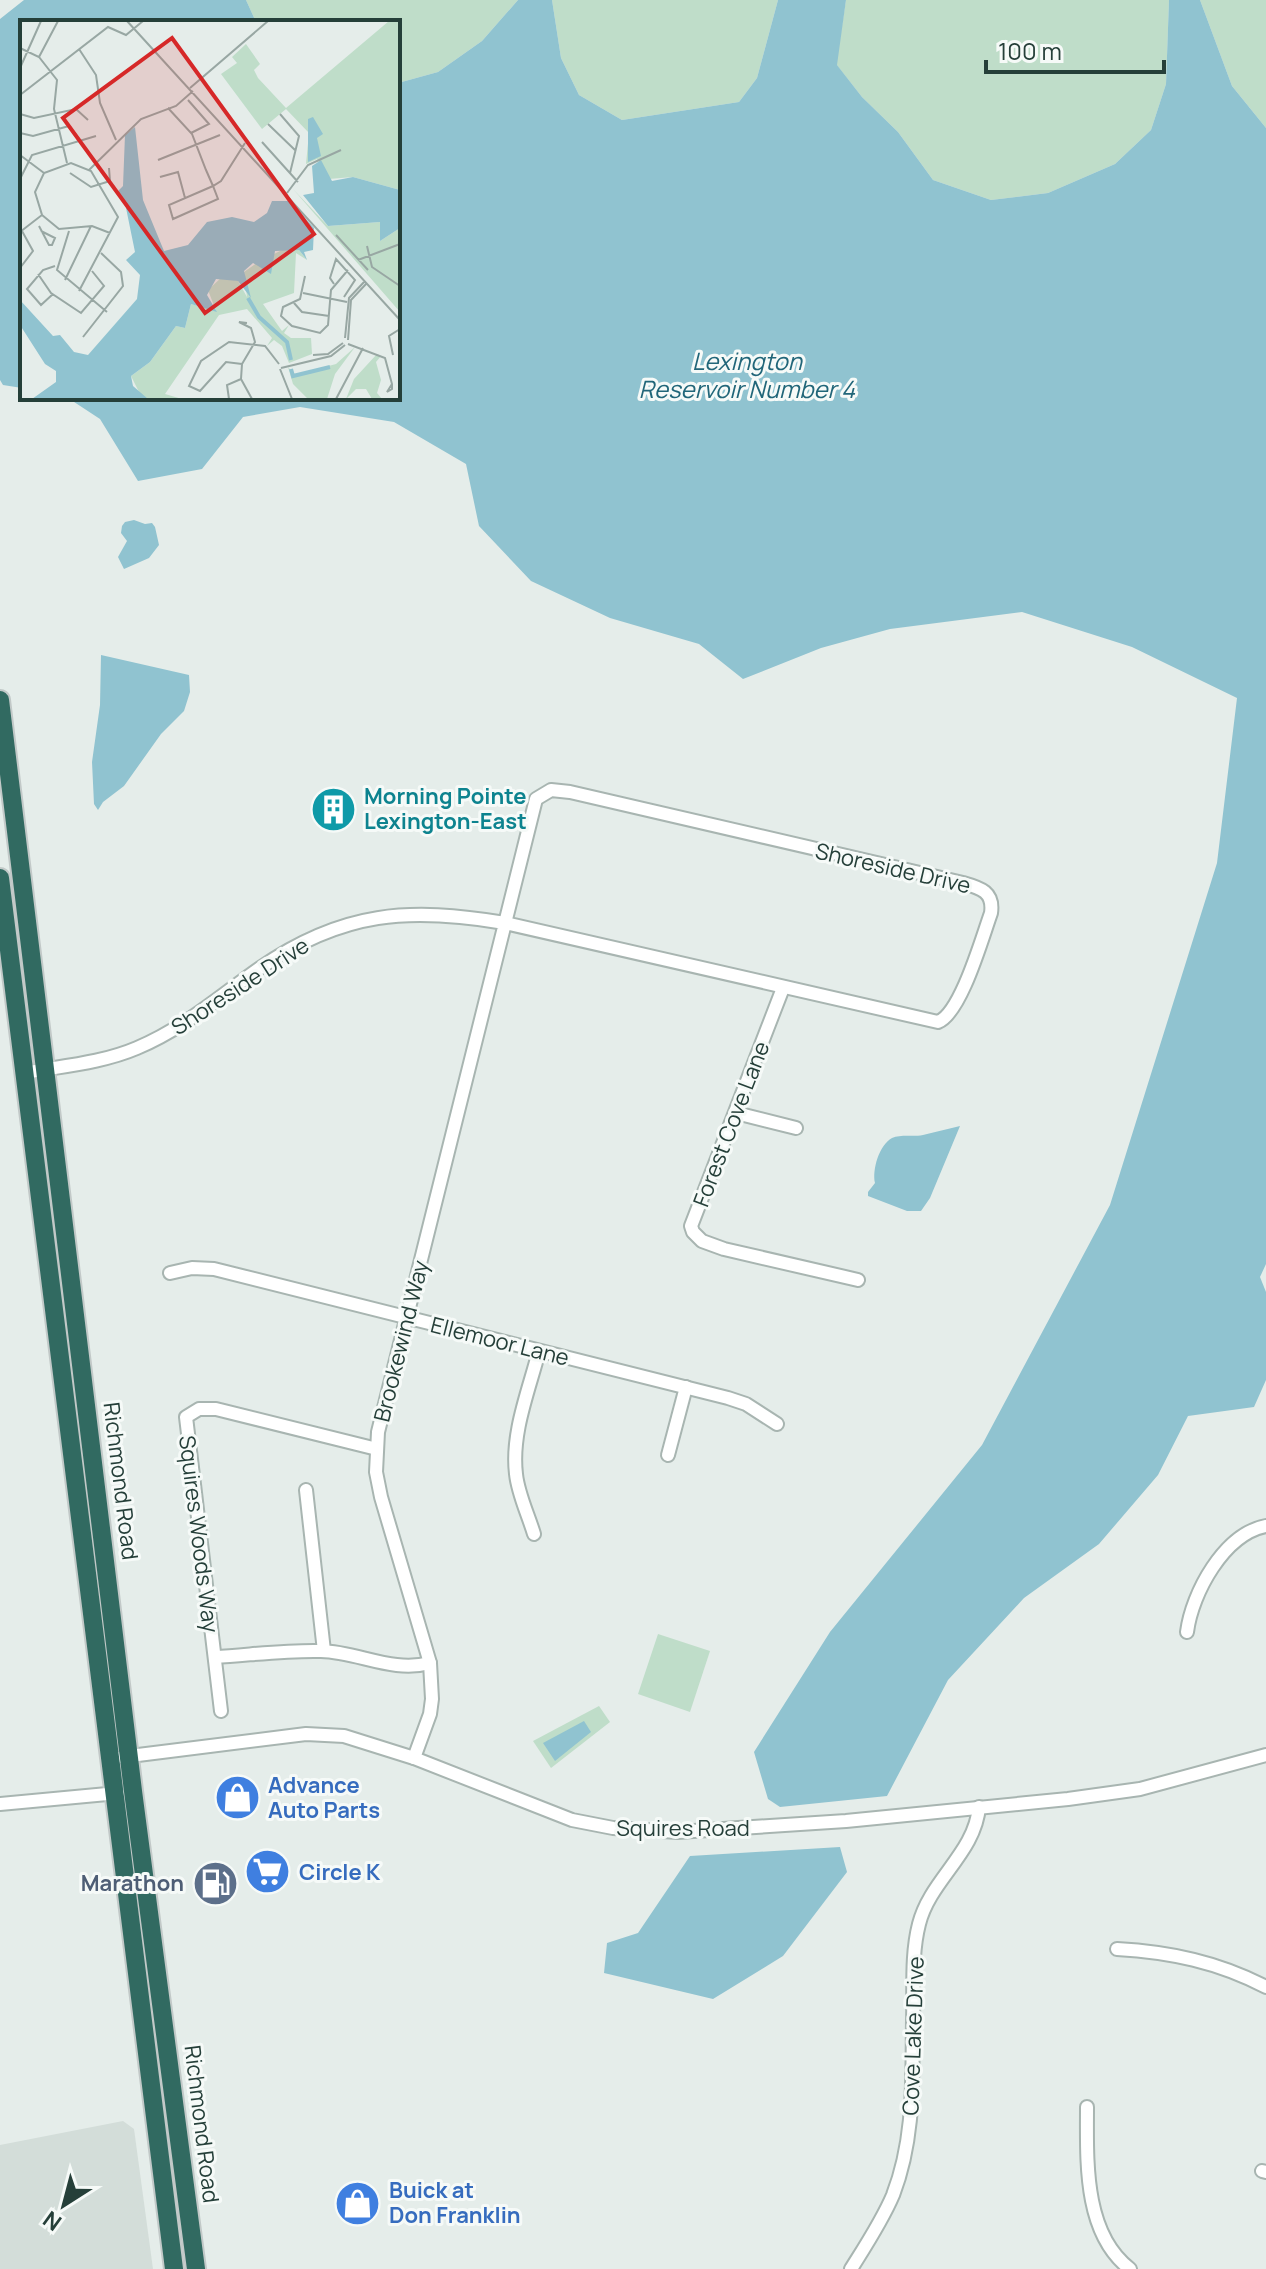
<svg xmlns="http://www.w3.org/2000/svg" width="1266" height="2269" viewBox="0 0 1266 2269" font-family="Manrope,sans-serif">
	<rect width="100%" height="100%" fill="#e5edea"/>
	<!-- built -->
	<path fill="#d3ddd9" d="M123,2121L134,2129L153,2269H0V2145Z"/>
	<!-- green -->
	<g fill="#bfddc9">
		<path d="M246,0H518L482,41L438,72L398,83V22H256Z"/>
		<path d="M552,0H778L757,78L739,102L622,120L579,95L561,58Z"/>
		<path d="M846,0H1169L1166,84L1151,130L1115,164L1048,193L991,200L933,180L898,132L862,97L836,64Z"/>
		<path d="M1200,0H1266V128L1232,86Z"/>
		<path d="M658,1634L710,1651L690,1712L638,1694Z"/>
		<path d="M599,1706L610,1722L551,1768L533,1741Z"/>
	</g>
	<!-- water -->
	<g fill="#90c3d0">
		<path d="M24,0H246L256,22H22V388L3,385L0,380V19Z"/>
		<path d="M518,0H552L561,58L579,95L622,120L739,102L757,78L778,0H846L837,65L862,97L898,132L933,180L991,200L1048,193L1115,164L1151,130L1166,84L1169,0H1200L1232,86L1266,128V1264L1260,1277L1266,1292V1380L1254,1407L1188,1416L1158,1475L1099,1544L1024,1598L948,1680L887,1796L780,1807L768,1799L754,1752L830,1632L982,1445L1110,1205L1217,863L1237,698L1132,647L1022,612L890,629L821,648L743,679L699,644L610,618L531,581L479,526L466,464L394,422L300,407L243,417L202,469L138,481L100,419L68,398H398V83L438,72L482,41Z"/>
		<path d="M134,520L145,524L152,523L155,527L159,545L149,558L124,569L118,557L127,541L121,533L122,526L125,522Z"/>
		<path d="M101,655L189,675L190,692L184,711L161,734L124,786L103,802L98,810L94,804L92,762L100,705Z"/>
		<path d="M960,1126L930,1198L921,1211H907L868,1196V1192L875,1183C872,1170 879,1145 892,1138C901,1134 913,1137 923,1135C935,1132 948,1129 960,1126Z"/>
		<path d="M584,1721L591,1732L555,1761L543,1743Z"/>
		<path d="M840,1847L847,1872L783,1956L713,1999L604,1973L607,1943L638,1933L690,1856Z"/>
	</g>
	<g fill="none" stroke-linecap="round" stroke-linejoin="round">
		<defs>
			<g id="minor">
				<path d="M783,988L691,1226L693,1232L702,1241L724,1249L858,1280"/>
				<path d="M24,1073C62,1066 102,1063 137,1048C183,1029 220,996 260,968C343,911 409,907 505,923L938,1022C961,1013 982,938 991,913C994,892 981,888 963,883L570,792L551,790L536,799L378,1432L376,1472L381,1497L430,1663L432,1699L430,1714L414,1758"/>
				<path d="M736,1113L796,1128"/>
				<path d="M170,1273L192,1268L214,1269L728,1398L746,1404L777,1424"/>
				<path d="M668,1455L686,1387"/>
				<path d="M306,1490L324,1651"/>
				<path d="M534,1534C528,1514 518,1494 516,1474C511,1433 529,1390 539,1351"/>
				<path d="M1187,1632C1192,1593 1224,1534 1266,1526"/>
				<path d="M215,1657C250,1655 286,1650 321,1651C359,1652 392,1673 430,1663"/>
				<path d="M221,1711L186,1417L199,1409H216L377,1449"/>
				<path d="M122,1757L306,1734L344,1736L414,1758L572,1820L613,1828L678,1832L846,1821L1068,1799L1140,1789L1266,1755"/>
				<path d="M0,1804L118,1793"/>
				<path d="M1117,1949C1170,1952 1218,1962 1266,1987"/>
				<path d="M1087,2107C1087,2160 1083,2233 1130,2269"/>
				<path d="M1262,2171L1266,2172"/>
				<path d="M851,2269C866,2245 882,2221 893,2195C915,2138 912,2080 913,2021C914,1989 911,1955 919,1924C930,1880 975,1853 979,1807"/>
			</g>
			<g id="highway">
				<path d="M0,700L133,1791L196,2269"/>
				<path d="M0,878L174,2269"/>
			</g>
		</defs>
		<!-- minor casing -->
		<use href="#minor" stroke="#a8b5b1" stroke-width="16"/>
		<!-- highway casing -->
		<use href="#highway" stroke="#c2c9c8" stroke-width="22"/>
		<!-- minor -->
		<use href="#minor" stroke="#fff" stroke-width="12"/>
		<!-- highway -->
		<use href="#highway" stroke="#316a61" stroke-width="18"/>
	</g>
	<!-- icons -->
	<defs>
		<symbol id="building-disc" viewBox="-11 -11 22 22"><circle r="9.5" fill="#0f9aa8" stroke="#f6faf8"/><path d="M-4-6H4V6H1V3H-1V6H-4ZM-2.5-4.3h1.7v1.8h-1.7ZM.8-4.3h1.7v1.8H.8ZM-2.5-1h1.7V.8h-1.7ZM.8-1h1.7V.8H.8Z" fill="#fff"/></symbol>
		<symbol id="shop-disc" viewBox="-11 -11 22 22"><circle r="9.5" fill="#3f7fe0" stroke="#f6faf8"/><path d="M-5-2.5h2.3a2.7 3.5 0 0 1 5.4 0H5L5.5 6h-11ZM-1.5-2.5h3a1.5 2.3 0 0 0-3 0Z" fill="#fff"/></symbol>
		<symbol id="supermarket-disc" viewBox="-11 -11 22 22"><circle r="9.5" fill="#3f7fe0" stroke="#f6faf8"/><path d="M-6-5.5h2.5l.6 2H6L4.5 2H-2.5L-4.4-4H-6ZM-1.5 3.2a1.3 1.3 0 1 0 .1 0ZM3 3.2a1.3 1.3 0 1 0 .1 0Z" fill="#fff"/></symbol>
		<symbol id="fuel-disc" viewBox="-11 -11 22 22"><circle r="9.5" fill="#5c6f8a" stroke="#f6faf8"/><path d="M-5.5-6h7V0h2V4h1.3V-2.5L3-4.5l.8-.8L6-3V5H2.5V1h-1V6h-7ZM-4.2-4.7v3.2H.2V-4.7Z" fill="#fff"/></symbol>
	</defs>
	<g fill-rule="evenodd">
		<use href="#building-disc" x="308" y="784" width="51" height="51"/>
		<use href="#shop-disc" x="212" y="1772" width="51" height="51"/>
		<use href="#supermarket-disc" x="242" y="1846" width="51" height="51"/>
		<use href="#fuel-disc" x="190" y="1858" width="51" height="51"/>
		<use href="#shop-disc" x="332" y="2178" width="51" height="51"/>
	</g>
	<g text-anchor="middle" stroke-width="6" stroke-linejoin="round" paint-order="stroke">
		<!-- culture labels -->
		<g font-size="22" font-weight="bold" fill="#0d838f" stroke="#f6faf8" text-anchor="start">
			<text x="364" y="804">Morning Pointe<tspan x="364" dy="25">Lexington-East</tspan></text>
		</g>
		<!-- street labels -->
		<g font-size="22" fill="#253f39" stroke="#f6faf8">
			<text transform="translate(893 868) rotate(13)" y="8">Shoreside Drive</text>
			<text transform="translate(240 986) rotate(-33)" y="8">Shoreside Drive</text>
			<text transform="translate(731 1124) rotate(-69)" y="8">Forest Cove Lane</text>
			<text transform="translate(401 1341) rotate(-76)" y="8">Brookewind Way</text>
			<text transform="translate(500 1341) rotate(14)" y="8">Ellemoor Lane</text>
			<text transform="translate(121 1481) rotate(83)" y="8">Richmond Road</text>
			<text transform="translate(199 1534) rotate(83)" y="8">Squires Woods Way</text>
			<text x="683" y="1836">Squires Road</text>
			<text transform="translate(913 2036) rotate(-88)" y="8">Cove Lake Drive</text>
			<text transform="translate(202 2124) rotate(83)" y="8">Richmond Road</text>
		</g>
		<!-- shop labels -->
		<g font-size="22" font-weight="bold" fill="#366cbe" stroke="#f6faf8" text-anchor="start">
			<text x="268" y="1793">Advance<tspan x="268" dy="25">Auto Parts</tspan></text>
			<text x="299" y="1880">Circle K</text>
			<text x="389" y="2198">Buick at<tspan x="389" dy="25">Don Franklin</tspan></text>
		</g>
		<!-- service labels -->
		<g font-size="22" font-weight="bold" fill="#4e5e75" stroke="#f6faf8" text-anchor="end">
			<text x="184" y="1891">Marathon</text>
		</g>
		<!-- water labels -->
		<g font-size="24" font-style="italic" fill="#216679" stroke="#f6faf8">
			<text x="747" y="370">Lexington<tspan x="747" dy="28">Reservoir Number 4</tspan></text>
		</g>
	</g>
	<!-- overview -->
	<g transform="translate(20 20)">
		<rect width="380" height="380" fill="#e5edea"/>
		<path d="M369,1H380V170L333,157L309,159L297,139L286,144L289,113L266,89L242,109L201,54L217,43L212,37L226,24L240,44L234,50L238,58L266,88ZM273,169L308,206L360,202V221L380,208V292ZM268,227L279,230L287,240L276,233L274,273L243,284L262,311L269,305L264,313L271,318H291L292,334L269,343L262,326L254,320L247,326L252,318L227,289L199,295L145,374L162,379L122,378L111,356L130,342L156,306L165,308L171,284L196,291L188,270L202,257L218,261L227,277L224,252L238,242L250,252L252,235ZM335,327L315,354L307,379H288L273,364L268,347L275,355L316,344ZM357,334L361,336L356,342L361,360L357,373L362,379H352L346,369H336L326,379L334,359Z" fill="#bfddc9"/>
		<path d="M293,97L303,114L297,118L301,136L288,142V99ZM115,107L123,180L144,231L168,225L187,202L212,197L234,202L247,193L252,181H270L294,208L293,230L284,232L287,240L279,230L255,231L251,254L233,243L224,251L231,278L218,261L196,259L187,275L197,292L171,284L165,308L156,306L130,342L111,356L113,366L128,379H12L36,362V351L25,344L0,305V280L33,316L40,315L54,332L68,335L117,279L120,255L106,240L115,232L105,183L98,171L103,166L105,115ZM301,140L312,161L333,157L380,170V208L360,221V202L308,206L283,175L294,173L292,146Z" fill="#90c3d0"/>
		<path fill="none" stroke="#90c3d0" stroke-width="4" d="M228,278L239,297L267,322L271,340M271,349L273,356L310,347"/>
		<path fill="none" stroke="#98a7a3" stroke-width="2" d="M107,1L380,300M0,28L19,37L37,60L34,89L47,143M59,29L76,55L80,83L96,120M19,37L38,1M0,48L21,1M170,68L248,1M0,75L88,7L106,15L123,1M168,80L189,104L171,113M148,88L172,114L186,150L193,166L198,179L153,199L149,185L193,166L201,161L225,123M0,94L14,98L56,89L68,100M260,94L279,116L270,153M248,104L276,131M0,113L13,116L49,106M242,122L278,162M0,135L24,153M138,140L200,115M69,150L121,99L156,86L173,71M50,153L71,167L90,161L89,148M140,157L158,152L165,178M0,159L12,135L76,116M267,173L288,145L321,130M22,195L39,209L72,206L90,213M19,206L29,225H32L35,218L21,211M49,211L37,250L87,292M0,212L22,195L15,172L24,153L51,143L71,151L98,197L59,271M316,215L348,250M347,226L352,247L380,266M338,240L380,224M0,248L13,231L2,211M18,254L31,273L61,293L84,266L72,251M285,256L280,279L263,287L261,296L272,306L300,313L308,305L311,270L328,250M45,260L71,206M314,264L310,258L316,239L335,260L324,277M283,273L327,282M33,274L21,285L7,269L23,250L35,246M274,283L282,292L309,296M227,303L219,302L231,308L235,322L222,344L221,359L232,379M63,317L103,266L101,252L81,233M325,318L329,278L345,261M328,320L331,280L346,264M328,324L365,338L372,364L367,372L372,369V364M293,335L308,334L323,323M373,335L369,316L380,309M222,344L206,342L180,371L169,366L181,341L209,322L245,326L259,344M261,348L311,336L325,325M260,349L272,379M209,379L207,365L221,359M316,379L343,328"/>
		<path fill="#d62828" fill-opacity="0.15" stroke="#d62828" stroke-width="4" d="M152,18L294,214L185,293L43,98Z"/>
		<rect width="380" height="380" fill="none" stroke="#253f39" stroke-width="4"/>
	</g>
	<!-- north arrow -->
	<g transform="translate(64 2205) rotate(216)" stroke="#f6faf8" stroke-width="6" paint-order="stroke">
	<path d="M0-6L14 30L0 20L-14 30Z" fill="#253f39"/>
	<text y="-12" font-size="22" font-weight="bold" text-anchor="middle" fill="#253f39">N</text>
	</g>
	<!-- scale -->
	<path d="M986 60v12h178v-12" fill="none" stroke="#253f39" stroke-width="4"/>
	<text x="998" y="60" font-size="24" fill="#253f39" stroke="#f6faf8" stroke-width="6" paint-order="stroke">100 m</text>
</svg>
